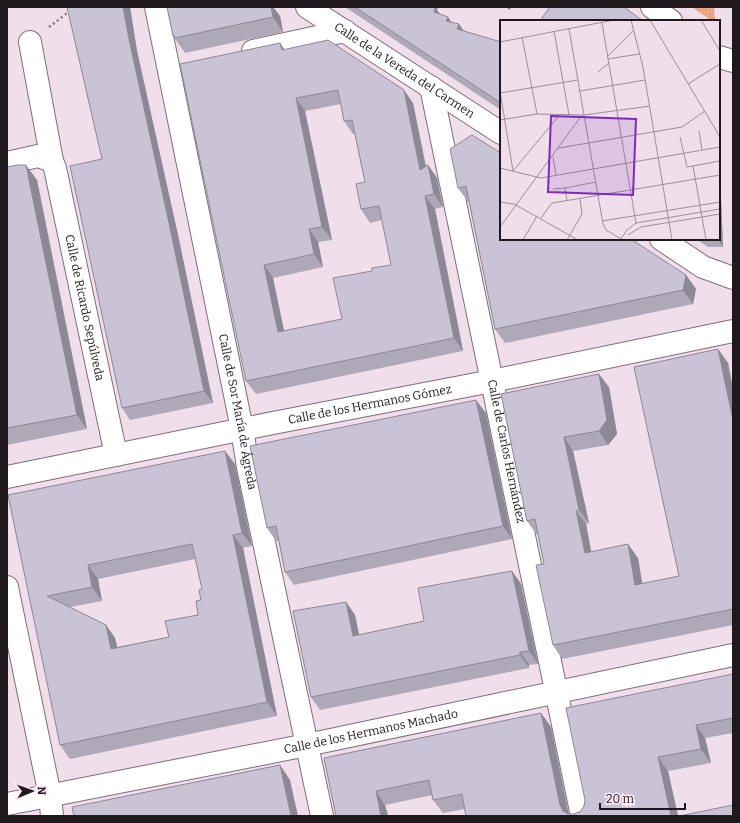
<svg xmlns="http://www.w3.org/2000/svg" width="740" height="823" viewBox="0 0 740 823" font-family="Bitter,serif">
	<defs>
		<pattern id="garden-dots" width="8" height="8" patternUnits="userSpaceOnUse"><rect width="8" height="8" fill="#eba787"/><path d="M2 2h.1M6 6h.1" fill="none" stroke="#c98f74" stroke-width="1.8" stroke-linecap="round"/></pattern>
	</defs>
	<rect width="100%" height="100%" fill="#f1deeb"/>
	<!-- garden -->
	<path fill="url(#garden-dots)" d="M692,7H714L715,21H712Z"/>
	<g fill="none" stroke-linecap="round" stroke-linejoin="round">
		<defs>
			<g id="street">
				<path id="s1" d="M156,7L242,429L248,467L322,816"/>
				<path id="s2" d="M307,7L501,133"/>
				<path d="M652,7L671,21"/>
				<path d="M30,42L52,161"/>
				<path d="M253,51L345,31"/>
				<path d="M719,57L733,61"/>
				<path id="s3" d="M431,87L582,816"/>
				<path id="s4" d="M7,163L38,156L52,161L55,168L116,455"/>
				<path d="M661,239L703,267L733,278"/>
				<path id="s5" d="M7,477L273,423L492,381L733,331"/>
				<path d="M7,587L50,796L52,816"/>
				<path id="s6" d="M7,804L307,745L733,655"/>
			</g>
		</defs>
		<!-- street casing -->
		<use href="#street" stroke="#7f6e7a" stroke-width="24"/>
		<!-- path -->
		<path stroke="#82767e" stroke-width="2.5" stroke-dasharray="2 3" stroke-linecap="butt" d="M49,27L66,14L72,13"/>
		<!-- street -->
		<use href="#street" stroke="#fff" stroke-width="22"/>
	</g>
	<!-- wall -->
	<g fill="#aea8b8" fill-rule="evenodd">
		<path d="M67,7H130L137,51L178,235L213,403L130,420L122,408L102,159Z"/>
		<path d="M167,7H273L280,16L283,32L185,53L173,36Z"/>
		<path d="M345,7H438L437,10L439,14L451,22L459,24L464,31L501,42V110Z"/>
		<path d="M280,43L284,49L413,103L426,166L428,165L437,178L443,207L435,209L463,351L256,394L246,381ZM341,104L344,121L353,134H355L365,182L361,209L370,223L382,220L391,265L372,271L342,319L284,331L273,278L323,267L318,242L332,240L305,111Z"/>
		<path d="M450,149L686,275L696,289L693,304L505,343L495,329L469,202H468L458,188Z"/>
		<path d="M719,149L723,247H708L696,239H719Z"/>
		<path d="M7,167L37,180L87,429L7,445Z"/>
		<path d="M718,349L728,363L733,389V625L562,659L553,645L544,564L538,534H536L527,521L501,394L609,387L617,434L608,445L573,451L589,523L586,524L591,552L638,558L642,584L679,576Z"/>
		<path d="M486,413L512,539L294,585L285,572L279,541H276L267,528Z"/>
		<path d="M235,464L252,546L243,548L277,716L70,759L60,745L8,495ZM195,559L202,589L201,600L198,615L169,637L117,647L115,638L106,625L70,607L102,601L98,579Z"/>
		<path d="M512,571L521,584L538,664L529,665V668L320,710L311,697L346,602L355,615L359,635L424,621Z"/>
		<path d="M733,674V733L705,738L711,763L668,771L678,816H466L465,809L443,813L433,800L432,795L385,805L388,816H336L324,758L541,713L551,727L569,814H574L581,811Z"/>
	</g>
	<!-- shaded-wall -->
	<g fill="#8d8896">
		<path d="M123,7H130L137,51L178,235L213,403L204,391L129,39Z"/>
		<path d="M271,7H273L280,16L283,32L273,17Z"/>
		<path d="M427,7H438L437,10L444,20Z"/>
		<path d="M507,7H512L509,10Z"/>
		<path d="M448,17L456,29L446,21Z"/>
		<path d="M459,24L468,37L457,29Z"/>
		<path d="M280,43L289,56L282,50Z"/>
		<path d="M404,90L413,103L429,183L420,170Z"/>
		<path d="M296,98L305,111L332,240L322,227Z"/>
		<path d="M719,149L723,247L718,239H719Z"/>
		<path d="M26,165L37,180L87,429L77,415Z"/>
		<path d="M428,165L437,178L443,207L434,194Z"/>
		<path d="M425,196L435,209L463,351L454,338Z"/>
		<path d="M309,229L318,242L323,267L314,254Z"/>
		<path d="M264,265L273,278L287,345L278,332Z"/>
		<path d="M686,275L696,289L693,304L683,290Z"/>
		<path d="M718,349L728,363L733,389V420Z"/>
		<path d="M599,374L609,387L617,434L608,445L599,431Z"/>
		<path d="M476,400L486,413L512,539L503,526Z"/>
		<path d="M564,437L573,451L589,523L579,510Z"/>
		<path d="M225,451L235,464L252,546L242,533Z"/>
		<path d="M576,511L586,524L594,566L585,553Z"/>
		<path d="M233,535L243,548L277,716L267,702Z"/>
		<path d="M628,544L638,558L645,599L635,585Z"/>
		<path d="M88,565L98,579L102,601L92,587Z"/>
		<path d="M512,571L521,584L538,664L529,651Z"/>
		<path d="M346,602L355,615L362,649L353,636Z"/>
		<path d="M106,625L115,638L121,662L111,649Z"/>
		<path d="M520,652L529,665V668L520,655Z"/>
		<path d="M541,713L551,727L569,816L563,811L560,805Z"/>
		<path d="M696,725L705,738L711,763L701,749Z"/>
		<path d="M658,757L668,771L678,816H671Z"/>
		<path d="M280,765L290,780L298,816H291Z"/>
		<path d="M376,791L385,805L388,816H381Z"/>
	</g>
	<!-- building -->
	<g fill="#cac3d6" stroke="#8d8896" fill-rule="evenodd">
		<path d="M67,7H123L129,39L169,223L204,391L122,408L70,166L102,159Z"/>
		<path d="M167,7H271L273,17L175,38L174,35L173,36Z"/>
		<path d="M355,7H433L435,8L434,12L448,17L446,21L459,24L457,29L501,42V103Z"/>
		<path d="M550,7H624L643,21H541V19Z"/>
		<path d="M328,40L404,90L420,170L428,165L434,194L425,196L454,338L246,381L180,64L280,43L282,50ZM338,90L344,121L352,120L365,182L356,184L361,209L379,206L391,265L372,268V271L333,278L342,319L278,332L264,265L314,254L309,229L322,227L296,98Z"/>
		<path d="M472,135L501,153V239H631L686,275L683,290L495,329L466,186L458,188L450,149Z"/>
		<path d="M17,165H26L77,415L7,428V167Z"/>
		<path d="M718,349L733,420V609L553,645L536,565L544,564L535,519L527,521L501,394L599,374L607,420L599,431L564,437L579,510L576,511L585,553L628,544L635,585L679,576L634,367Z"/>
		<path d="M476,400L503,526L285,572L276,526L267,528L250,446Z"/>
		<path d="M225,451L242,533L233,535L267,702L60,745L8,495ZM192,544L202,589L199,590L201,600L196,601L198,615L165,621L169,637L111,649L106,625L47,596L92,587L88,565Z"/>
		<path d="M512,571L529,651L520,652V655L311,697L293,611L346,602L353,636L424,621L418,588Z"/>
		<path d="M733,674V718L696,725L701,749L658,757L671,816H466L462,794L433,800L429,780L376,791L381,816H336L324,758L541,713L560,805L563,811L568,814H574L581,811L584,806L585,800L566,708Z"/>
		<path d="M280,765L291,816H74L72,807Z"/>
		<path d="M733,805V816H679Z"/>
	</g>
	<g text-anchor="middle" stroke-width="3" stroke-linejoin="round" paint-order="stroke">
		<!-- street labels -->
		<g font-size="12" fill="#1f191d" stroke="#ffebf9">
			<text dy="4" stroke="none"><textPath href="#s2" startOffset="116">Calle de la Vereda del Carmen</textPath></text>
			<text dy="4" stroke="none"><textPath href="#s4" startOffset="197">Calle de Ricardo Sepúlveda</textPath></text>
			<text dy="4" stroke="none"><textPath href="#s5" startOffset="370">Calle de los Hermanos Gómez</textPath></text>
			<text dy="4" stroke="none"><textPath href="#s1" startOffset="413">Calle de Sor María de Ágreda</textPath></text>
			<text dy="4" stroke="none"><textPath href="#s3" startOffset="372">Calle de Carlos Hernández</textPath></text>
			<text dy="4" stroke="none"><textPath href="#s6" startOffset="371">Calle de los Hermanos Machado</textPath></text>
		</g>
	</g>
	<!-- overview -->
	<g transform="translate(500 20)">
		<rect width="220" height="220" fill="#f1deeb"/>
		<path fill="none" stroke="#9d8f99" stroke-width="1" d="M131,0L143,47L172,220M150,0L220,117M201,0L220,31M102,3L136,203M69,9L103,204L106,210L123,220M54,11L69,95M22,17L37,94M0,22L114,0M107,37L133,11M108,39L139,34M98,52L109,43M188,64L220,44M0,71L13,151M80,71L145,60M0,73L78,60M0,100L37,94L84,95L150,86M199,111L202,130M180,117L187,147L220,141M59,128L182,107L205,91M53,137L56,155M193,146L206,220M0,148L41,158L220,127M13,151L57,98V95M53,169L65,168M67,181L65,168L96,162M0,182L14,184L78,220M41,198L52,183L220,155M102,201L220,182M0,207L82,95M128,215L141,207L220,194M23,220L37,196M67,220L82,194L80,179M120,220L127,210L136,203L220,189"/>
		<path fill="#7b2cbf" fill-opacity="0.15" stroke="#7b2cbf" stroke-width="2" d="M51,96L136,99L133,175L48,172Z"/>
		<rect width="220" height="220" fill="none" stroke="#1f191d" stroke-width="2"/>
	</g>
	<!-- border -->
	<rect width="740" height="823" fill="none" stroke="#1f191d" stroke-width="16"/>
	<!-- north arrow -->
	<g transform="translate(32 791) rotate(88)" stroke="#ffebf9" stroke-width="3" paint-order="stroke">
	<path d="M0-3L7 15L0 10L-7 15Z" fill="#1f191d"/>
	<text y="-6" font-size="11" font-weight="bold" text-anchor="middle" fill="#1f191d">N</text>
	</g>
	<!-- scale -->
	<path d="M600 803v6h85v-6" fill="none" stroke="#1f191d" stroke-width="2"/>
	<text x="606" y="803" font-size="12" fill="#1f191d" stroke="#ffebf9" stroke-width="3" paint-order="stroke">20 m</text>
</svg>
